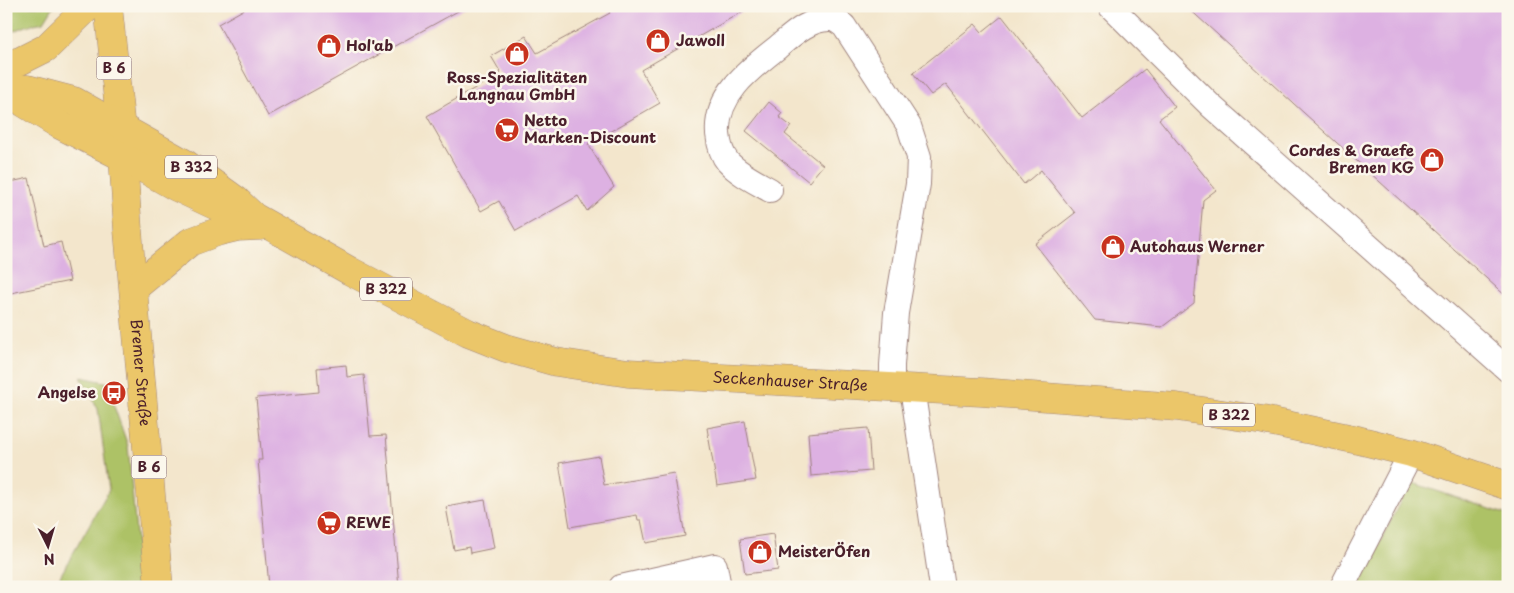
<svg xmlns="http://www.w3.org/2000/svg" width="1514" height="593" viewBox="0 0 1514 593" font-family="'Playpen Sans',sans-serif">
	<rect width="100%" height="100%" fill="#fbf7ec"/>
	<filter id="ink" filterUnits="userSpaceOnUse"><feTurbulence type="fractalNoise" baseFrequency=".02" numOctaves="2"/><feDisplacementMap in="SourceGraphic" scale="10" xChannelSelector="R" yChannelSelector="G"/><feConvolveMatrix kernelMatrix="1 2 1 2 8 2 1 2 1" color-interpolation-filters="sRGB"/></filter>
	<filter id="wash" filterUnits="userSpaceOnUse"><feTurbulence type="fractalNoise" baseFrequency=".0096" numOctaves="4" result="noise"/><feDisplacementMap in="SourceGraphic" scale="20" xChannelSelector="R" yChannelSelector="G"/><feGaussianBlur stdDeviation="1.12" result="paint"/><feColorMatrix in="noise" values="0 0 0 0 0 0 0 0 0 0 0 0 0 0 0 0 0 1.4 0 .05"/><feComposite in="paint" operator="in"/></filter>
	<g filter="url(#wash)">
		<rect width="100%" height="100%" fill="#f3e6cc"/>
		<!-- green -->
		<g fill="#adc266" stroke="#7c7048">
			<path d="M6,6H54L44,22L29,25L6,34Z"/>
			<path d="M81,377L110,383L114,406L128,446L141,587H54L109,490L98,409Z"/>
			<path d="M1410,482L1508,515V587H1358Z"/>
		</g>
		<g id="blocks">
			<!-- building -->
			<g fill="#ddb1e2">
				<path d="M250,6H467L268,116L218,24Z"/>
				<path d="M606,6H752L641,70L660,103L588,144L614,187L587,211L578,196L516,231L499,201L481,211L427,116L501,73L491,56L526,36L537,53L610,13Z"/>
				<path d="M1186,6H1508V298Z"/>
				<path d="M1002,16L1082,118L1145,69L1175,107L1159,119L1216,190L1203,200L1194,303L1162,327L1095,320L1035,244L1075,213L1041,170L1024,184L946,84L931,95L913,73L975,24L982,32Z"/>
				<path d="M769,102L782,113L779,117L791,126L785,134L823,165L809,182L746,131Z"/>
				<path d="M29,178L44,246L61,242L70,281L6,294V183Z"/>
				<path d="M346,365L347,377L364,375L370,436L386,435L399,587H269L258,460H262L256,398L319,392L317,368Z"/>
				<path d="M745,421L756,480L717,486L707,428Z"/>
				<path d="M868,428L871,471L811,476L808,433Z"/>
				<path d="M599,456L604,485L674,473L685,536L646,543L641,520H638L637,515L570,527L559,463Z"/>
				<path d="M485,500L494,548L470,553L469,547L454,550L446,507Z"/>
				<path d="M773,534L778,570L745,574L740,539Z"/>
			</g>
		</g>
	</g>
	<g filter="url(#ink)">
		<use href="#blocks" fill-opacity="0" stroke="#9e827c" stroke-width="1"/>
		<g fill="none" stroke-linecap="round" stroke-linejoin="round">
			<defs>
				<g id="minor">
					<path d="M1110,6L1211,106L1508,370"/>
					<path d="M770,190C756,182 739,174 728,162C721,154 719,144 718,134C715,95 750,69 778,47C792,35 810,18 831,19C835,19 840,23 844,26L909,126L919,157L918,184L896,313L892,365V388"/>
					<path d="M912,388L942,587"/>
					<path d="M621,587L715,566L719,587"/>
					<path d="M1342,587L1411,453"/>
				</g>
				<g id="major">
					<path id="s1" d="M108,6L121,129L128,230L159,587"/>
					<path d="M6,65L20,61L46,48L89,6"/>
					<path id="s2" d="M6,86L28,89L74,101L186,164L236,200L254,217L350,271L468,333L506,348L556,362L628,373L981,392L1177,407L1263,420L1358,440L1411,453L1508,486"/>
					<path d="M10,88L24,103L58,124L123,157L176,187L229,212L238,214"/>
					<path d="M134,288L190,242L217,232L238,227L260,226"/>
				</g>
			</defs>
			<!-- minor casing -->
			<use href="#minor" stroke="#9e827c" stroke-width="26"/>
			<!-- major casing -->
			<use href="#major" stroke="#9e827c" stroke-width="29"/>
			<!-- minor -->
			<use href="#minor" stroke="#fff" stroke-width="24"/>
			<!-- major -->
			<use href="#major" stroke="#ebc669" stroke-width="28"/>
		</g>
	</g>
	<!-- icons -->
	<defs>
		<symbol id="shop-disc" viewBox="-11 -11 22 22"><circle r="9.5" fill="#c8321e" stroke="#fbf7ec"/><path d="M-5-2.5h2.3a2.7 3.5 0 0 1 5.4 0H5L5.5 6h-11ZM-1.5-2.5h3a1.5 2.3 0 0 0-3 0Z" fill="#fff"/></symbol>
		<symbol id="supermarket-disc" viewBox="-11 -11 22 22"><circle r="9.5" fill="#c8321e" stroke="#fbf7ec"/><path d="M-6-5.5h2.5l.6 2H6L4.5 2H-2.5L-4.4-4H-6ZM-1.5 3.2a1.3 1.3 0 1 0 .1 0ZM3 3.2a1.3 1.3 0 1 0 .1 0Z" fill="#fff"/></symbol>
		<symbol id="bus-disc" viewBox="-11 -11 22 22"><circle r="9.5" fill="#c8321e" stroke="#fbf7ec"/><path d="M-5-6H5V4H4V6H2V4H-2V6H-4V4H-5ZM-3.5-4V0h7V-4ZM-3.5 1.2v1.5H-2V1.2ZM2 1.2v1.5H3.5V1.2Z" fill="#fff"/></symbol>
	</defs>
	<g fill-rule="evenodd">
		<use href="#shop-disc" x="644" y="27" width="28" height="28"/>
		<use href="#shop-disc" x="315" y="32" width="28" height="28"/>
		<use href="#shop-disc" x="503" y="40" width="28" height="28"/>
		<use href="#supermarket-disc" x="493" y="116" width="28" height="28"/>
		<use href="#shop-disc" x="1418" y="146" width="28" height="28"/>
		<use href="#shop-disc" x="1099" y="233" width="28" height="28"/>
		<use href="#bus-disc" x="100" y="379" width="28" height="28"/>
		<use href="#supermarket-disc" x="315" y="509" width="28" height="28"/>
		<use href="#shop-disc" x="746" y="538" width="28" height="28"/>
	</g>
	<g text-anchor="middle" stroke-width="5" stroke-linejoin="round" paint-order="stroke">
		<!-- shield labels -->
		<g fill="#fbf7ec" stroke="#7f6065" stroke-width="1">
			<rect x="96.5" y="56.5" width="35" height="23" rx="4"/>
			<rect x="165" y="155.5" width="52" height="23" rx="4"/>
			<rect x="360" y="277.5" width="52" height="23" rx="4"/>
			<rect x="1203" y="403.5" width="52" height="23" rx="4"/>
			<rect x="131.5" y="455.5" width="35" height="23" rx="4"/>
		</g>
		<g font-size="14" font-weight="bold" fill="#4a1f2b">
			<text x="114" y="73">B 6</text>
			<text x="191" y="172">B 332</text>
			<text x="386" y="294">B 322</text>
			<text x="1229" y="420">B 322</text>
			<text x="149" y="472">B 6</text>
		</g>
		<!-- poi labels -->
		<g font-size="15" font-weight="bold" fill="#4a1f2b" stroke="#fbf7ec" text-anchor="start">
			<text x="676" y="46">Jawoll</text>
			<text x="346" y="51">Hol'ab</text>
			<text x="517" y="83" text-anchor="middle">Ross-Spezialitäten<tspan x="517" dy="17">Langnau GmbH</tspan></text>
			<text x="524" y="126">Netto<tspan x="524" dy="17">Marken-Discount</tspan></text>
			<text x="1414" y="156" text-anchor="end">Cordes &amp; Graefe<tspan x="1414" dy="17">Bremen KG</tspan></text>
			<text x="1130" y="252">Autohaus Werner</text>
			<text x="96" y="398" text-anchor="end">Angelse</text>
			<text x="346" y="528">REWE</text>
			<text x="778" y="557">MeisterÖfen</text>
		</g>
		<!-- street labels -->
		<g font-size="15" fill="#4a1f2b" stroke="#fbf7ec">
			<text dy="5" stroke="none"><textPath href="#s1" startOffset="368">Bremer Straße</textPath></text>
			<text dy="5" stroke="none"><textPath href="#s2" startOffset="856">Seckenhauser Straße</textPath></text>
		</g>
	</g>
	<!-- margin -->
	<rect width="1514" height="593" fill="none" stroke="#fbf7ec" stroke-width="25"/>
	<!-- north arrow -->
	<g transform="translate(48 546) rotate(175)" stroke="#fbf7ec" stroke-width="4" paint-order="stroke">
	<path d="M0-4L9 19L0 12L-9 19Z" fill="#4a1f2b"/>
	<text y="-8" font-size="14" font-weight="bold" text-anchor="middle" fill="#4a1f2b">N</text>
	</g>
</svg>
